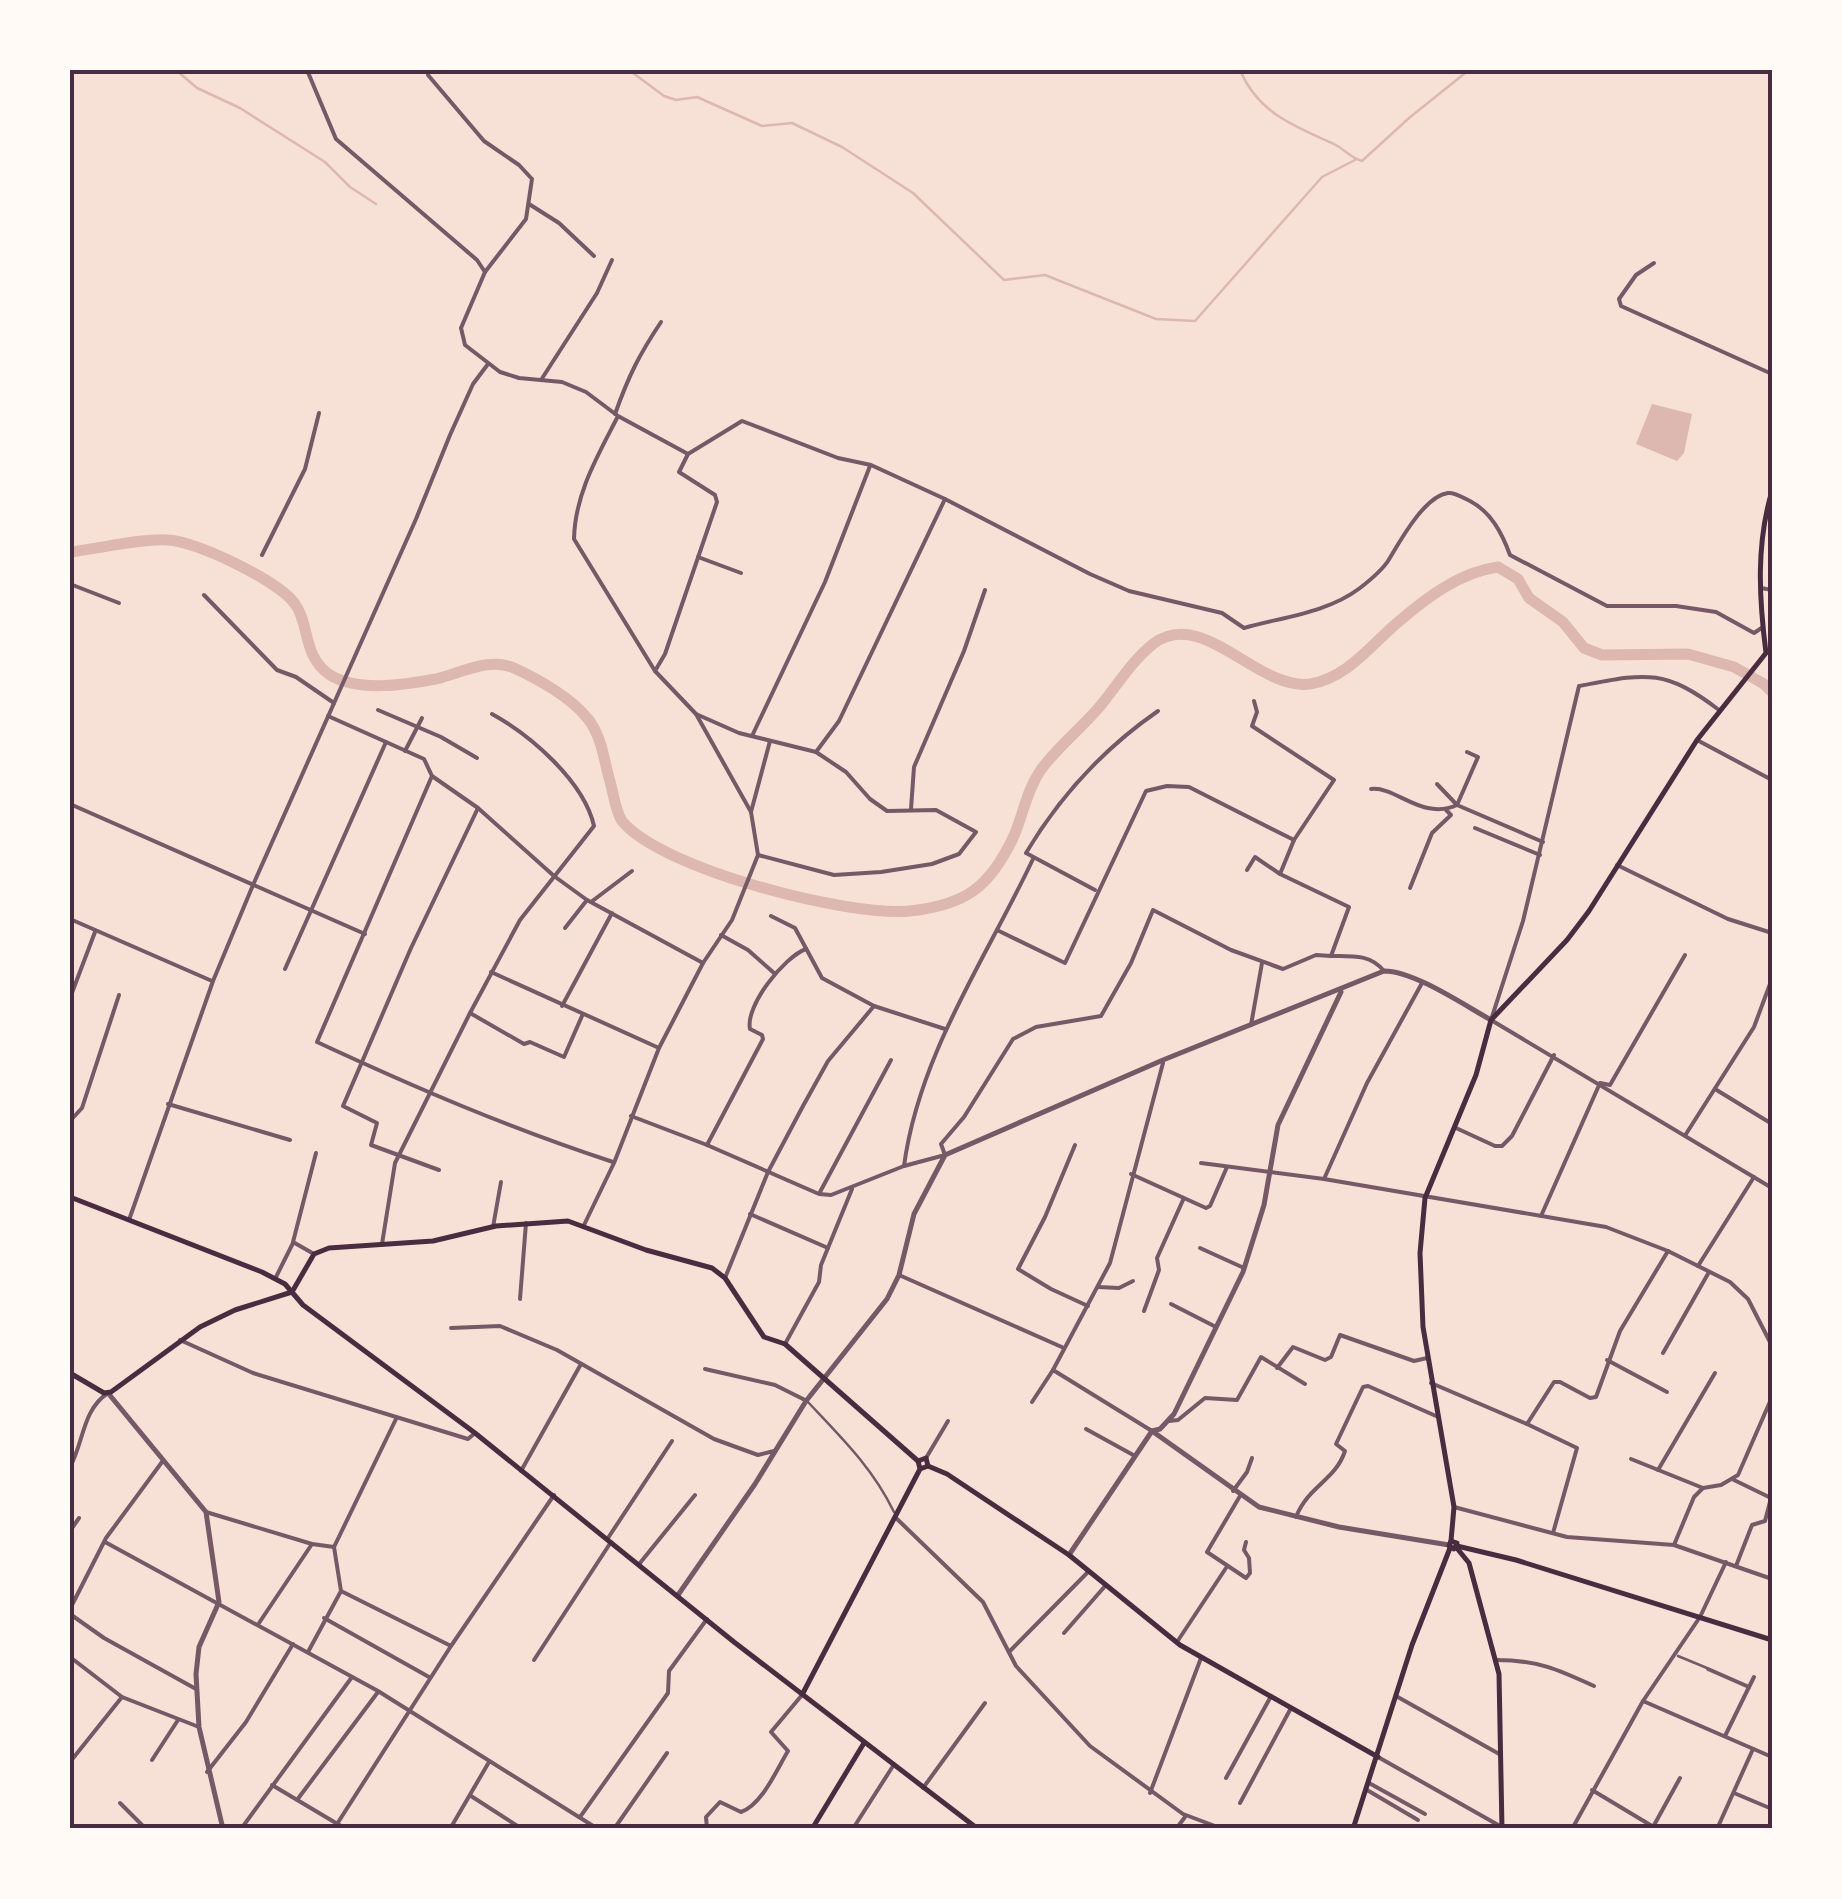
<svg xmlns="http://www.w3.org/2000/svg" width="1842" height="1899" viewBox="0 0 1842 1899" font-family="Ubuntu,sans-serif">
	<rect width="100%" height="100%" fill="#f7e1d7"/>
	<!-- water -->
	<path fill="#dcb8b0" d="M1652,404L1692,414L1684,453L1677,461L1636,444Z"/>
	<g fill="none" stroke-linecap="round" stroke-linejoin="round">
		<!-- stream -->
		<g stroke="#dcb8b0" stroke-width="2.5">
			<path d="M176,70L197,88L240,108L325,162L350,187L376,204"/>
			<path d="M629,70L664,96L676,100L697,97L762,126L792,123L842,147L913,193L1004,280L1045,275L1156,319L1195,321L1322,177L1355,160"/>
			<path d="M1240,70C1258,113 1294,126 1334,144C1344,149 1351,158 1362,161L1409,118L1469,70"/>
		</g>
		<!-- river -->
		<path stroke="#dcb8b0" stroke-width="11" d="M70,552C98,549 142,538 168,540C196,541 279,581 295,604C310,624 302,656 330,675C358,692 404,685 436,679C461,673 489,657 514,668C538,679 572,698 588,719C601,735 604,759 609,778C613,790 615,811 622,821C661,869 848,917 910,911C965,905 989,888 1013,838C1023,816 1026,792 1040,771C1057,747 1082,728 1101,705C1118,684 1132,661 1153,644C1202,606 1258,691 1310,684C1347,678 1370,646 1397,623C1426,598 1460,572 1498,567L1518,579L1529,598L1563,622L1584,648L1602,655L1688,654L1734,667L1764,684L1772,692"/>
		<!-- pedestrian -->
		<g stroke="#755966" stroke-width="2.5">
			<path d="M807,1401C841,1437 873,1468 894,1512"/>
			<path d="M1678,1656L1707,1668"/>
		</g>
		<!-- minor -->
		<g stroke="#755966" stroke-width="4">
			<path d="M307,70L336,139L477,260L485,272"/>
			<path d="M428,70V75L484,141L519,165L532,179L526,219L485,272L461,328L465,345L500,372L519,378L562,382L586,392L618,416L688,454L742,421L838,458L871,465L945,499L1090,574L1129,591L1222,613L1244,628C1283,617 1327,613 1360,588C1369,581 1382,570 1388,561C1399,543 1424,496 1448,493C1455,492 1463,498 1470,501C1491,512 1502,533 1510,555L1607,606H1676L1716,612L1754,633L1763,627"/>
			<path d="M529,204L559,223L594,256"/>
			<path d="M1654,263L1636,275L1619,299L1621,306L1772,374"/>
			<path d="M541,380L597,293L612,260"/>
			<path d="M615,414C629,375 639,355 661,322"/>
			<path d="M262,555L305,469L319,413"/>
			<path d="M698,557L741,573"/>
			<path d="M70,584L119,603"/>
			<path d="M1761,588L1772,590"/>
			<path d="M204,595L277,670L296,677L334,703"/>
			<path d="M655,671L665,654L717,502L715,495L679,472L688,454"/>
			<path d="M1254,701L1257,712L1252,726L1334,780L1294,840L1280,874"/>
			<path d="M378,710L441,737L477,758"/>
			<path d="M1719,710C1663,667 1644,674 1579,686L1523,921L1491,1020L1772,1188"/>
			<path d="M696,714L739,733L816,752L846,772L870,799L887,811L936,810L976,832L959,854L932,864L881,872L834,875L758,855"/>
			<path d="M328,716L424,759L432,776L478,808L554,876L587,900L703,963"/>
			<path d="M752,736L825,582L870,466"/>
			<path d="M1697,740L1772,780"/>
			<path d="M405,751L422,718"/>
			<path d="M816,752L839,721L945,499"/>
			<path d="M1467,752L1478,757L1457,805L1543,842"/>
			<path d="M432,776L317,1042C416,1088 509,1128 613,1162"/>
			<path d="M1437,784L1457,805"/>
			<path d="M1371,789C1396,786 1422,821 1457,805"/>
			<path d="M70,804L365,934"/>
			<path d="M911,809L914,767L964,651L985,590"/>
			<path d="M751,812L770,741"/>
			<path d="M1475,828L1540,855"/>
			<path d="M1617,865L1728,919L1772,933"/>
			<path d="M1247,870L1255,857L1280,874L1349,907L1331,956C1352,956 1370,954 1384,971"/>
			<path d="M1410,888L1432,833L1451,815L1446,810"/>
			<path d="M1095,890L1026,853C1060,796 1103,749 1158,711"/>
			<path d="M591,902L632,871"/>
			<path d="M771,916L795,928L822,978L874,1006L945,1029"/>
			<path d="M70,919L212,981"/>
			<path d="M565,928L587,900"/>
			<path d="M999,931L1065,963L1146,791L1167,786L1189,787L1294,840"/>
			<path d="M721,935L748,950L774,973"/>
			<path d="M285,969L386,742"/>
			<path d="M491,972L659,1048"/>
			<path d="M70,998L95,932"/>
			<path d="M562,1006L612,913"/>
			<path d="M470,1013L524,1044L530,1042L564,1057L582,1016"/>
			<path d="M1251,1025L1262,963"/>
			<path d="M1715,1089L1772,1124"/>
			<path d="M168,1104L290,1140"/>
			<path d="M631,1116L707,1145L819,1194L831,1195L904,1166L945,1155L941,1144L964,1117L1013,1039L1036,1027L1101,1016L1131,963L1153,910L1231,950L1283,969L1316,955L1331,956"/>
			<path d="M70,1121L82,1108L119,995"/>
			<path d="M1456,1128L1495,1146H1502L1512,1136L1554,1055"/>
			<path d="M1686,1134L1754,1027L1770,984"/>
			<path d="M707,1145L763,1039L762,1035L750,1029C745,1006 784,957 806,949"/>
			<path d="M1075,1145L1045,1217L1018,1269L1051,1289L1088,1306"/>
			<path d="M1201,1163L1324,1179L1606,1227L1668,1251L1730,1282L1748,1299L1772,1346"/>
			<path d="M904,1166C919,1054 986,959 1033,859"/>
			<path d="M439,1170L371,1145L377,1123L343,1106L411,948L478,808"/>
			<path d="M1131,1174L1206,1208L1210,1206L1227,1167"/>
			<path d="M1324,1179L1367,1083L1422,983"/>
			<path d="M820,1192L891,1060"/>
			<path d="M750,1214L828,1248"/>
			<path d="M1541,1216L1600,1083L1610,1085L1614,1078L1685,955"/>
			<path d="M129,1220L213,981L253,885L416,519L450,435L473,384L488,364"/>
			<path d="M584,1225L614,1163L659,1048L703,963L732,920L758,855L751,812L696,714L655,671L574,539C575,494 597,457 617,418"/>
			<path d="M493,1227L501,1182"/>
			<path d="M382,1244L395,1163L470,1013L520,920L594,826C584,781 530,735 492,714"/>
			<path d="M1200,1248L1244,1268"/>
			<path d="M314,1254L293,1242L316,1153"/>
			<path d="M1698,1266L1754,1177"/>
			<path d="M899,1275L1064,1348"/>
			<path d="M725,1278L768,1172L803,1106L828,1061L874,1006"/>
			<path d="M275,1279L293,1243"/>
			<path d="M1098,1287L1119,1288L1133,1281"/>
			<path d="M520,1299L526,1223"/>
			<path d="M1171,1304L1216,1327"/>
			<path d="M1144,1311L1159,1270L1157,1258L1183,1200"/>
			<path d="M451,1328L500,1326L557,1350L714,1439L758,1455L774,1451"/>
			<path d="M180,1340L253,1373L468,1439L475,1433"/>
			<path d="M785,1344L819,1282L821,1265L852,1189"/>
			<path d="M1663,1353L1709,1272"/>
			<path d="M1607,1360L1667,1392"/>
			<path d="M1277,1368L1293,1347L1325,1360L1331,1357L1340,1335L1414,1361L1427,1358"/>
			<path d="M705,1369L775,1385L805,1400"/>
			<path d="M1431,1383L1527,1424L1554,1382H1560L1590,1398L1596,1397L1620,1331L1668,1251"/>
			<path d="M1032,1402L1053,1370"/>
			<path d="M1169,1421L1178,1420L1205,1398L1237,1400L1261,1357L1305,1384"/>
			<path d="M1527,1424L1577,1448L1553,1533"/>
			<path d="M1086,1429L1135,1456"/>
			<path d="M1152,1431L1053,1370L1110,1263L1163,1063"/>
			<path d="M926,1458L948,1421"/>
			<path d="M1631,1459L1703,1488"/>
			<path d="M70,1467C84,1442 82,1410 108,1393"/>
			<path d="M1658,1470L1715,1373"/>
			<path d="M521,1471L581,1364"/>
			<path d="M1734,1480L1771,1498L1765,1521L1752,1525L1736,1566"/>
			<path d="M1233,1491L1247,1472L1252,1458"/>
			<path d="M1240,1496L1207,1552L1246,1578L1250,1573L1249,1558L1244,1550L1246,1542"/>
			<path d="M1454,1507L1567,1537L1674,1545L1772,1579"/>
			<path d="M206,1512L312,1544L334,1547L396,1419"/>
			<path d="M1296,1517C1309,1485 1335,1481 1345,1451L1336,1444L1363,1387L1368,1386L1436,1416"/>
			<path d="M896,1518L983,1602L1016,1666L1090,1746L1183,1814L1223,1829"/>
			<path d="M70,1531L79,1518"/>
			<path d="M608,1538L672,1441"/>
			<path d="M105,1542L378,1691L598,1829"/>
			<path d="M1674,1545L1694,1497L1703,1488L1721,1485L1738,1475L1772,1397"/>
			<path d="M640,1563L695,1495"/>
			<path d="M341,1591L449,1645"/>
			<path d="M70,1609L106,1538L162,1462"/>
			<path d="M70,1614L104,1638L196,1689"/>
			<path d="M324,1618L429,1677"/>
			<path d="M259,1623L312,1544"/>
			<path d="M1064,1633L1106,1585"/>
			<path d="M1177,1642L1226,1568"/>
			<path d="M308,1652L341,1591L334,1547"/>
			<path d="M1009,1652L1089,1571"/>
			<path d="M70,1657L122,1697L199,1727"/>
			<path d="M534,1660L611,1542"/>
			<path d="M1496,1660C1537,1660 1557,1669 1594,1686"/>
			<path d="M1708,1669L1749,1687L1725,1736"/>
			<path d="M1749,1687L1754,1677"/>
			<path d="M1396,1696L1501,1755"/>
			<path d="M1643,1701L1772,1757"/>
			<path d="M1378,1757L1500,1826"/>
			<path d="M152,1760L178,1720"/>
			<path d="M70,1762L122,1697"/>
			<path d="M207,1772L246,1722L293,1644"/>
			<path d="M1226,1778L1270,1698"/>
			<path d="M1369,1783L1425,1814"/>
			<path d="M272,1785L346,1829"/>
			<path d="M923,1788L985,1703"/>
			<path d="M1367,1790L1418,1820"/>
			<path d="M1592,1790L1657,1829"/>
			<path d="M1150,1793L1201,1658"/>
			<path d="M1734,1793L1772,1809"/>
			<path d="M471,1796L522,1829"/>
			<path d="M297,1800L378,1692"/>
			<path d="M120,1803L146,1829"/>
			<path d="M1240,1803L1291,1708"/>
			<path d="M580,1817L668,1693L669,1671L707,1619"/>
			<path d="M337,1824L451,1646L554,1495"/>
			<path d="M854,1827L893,1766"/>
			<path d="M1653,1827L1680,1778"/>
			<path d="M241,1829L352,1677"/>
			<path d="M450,1829L489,1762"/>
			<path d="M614,1829L667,1753"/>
			<path d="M707,1829L706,1817L720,1802L741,1812C762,1805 777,1769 788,1751L771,1732L802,1695"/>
			<path d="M1176,1829L1185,1817"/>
			<path d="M1572,1829L1643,1701L1700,1617L1726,1562"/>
			<path d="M1717,1829L1753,1749"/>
		</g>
		<!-- tertiary -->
		<g stroke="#755966" stroke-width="5">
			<path d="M108,1393L206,1512L219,1602L199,1647L196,1674L199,1727L223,1829"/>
			<path d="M1152,1431L1259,1507L1339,1527L1449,1545"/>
			<path d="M1069,1555L1152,1431L1160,1429L1174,1414L1243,1272L1264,1205L1278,1125L1341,992"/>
			<path d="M678,1595L755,1484L806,1401L887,1299L899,1275L914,1214L945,1155L1163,1060L1384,971C1414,971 1464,1005 1491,1020"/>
		</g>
		<!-- secondary -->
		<g stroke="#4a2c40" stroke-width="5">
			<path d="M70,1373L104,1393L111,1392L200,1327L235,1310L292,1292L314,1254L329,1248L433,1241L496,1226L568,1221L646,1250L712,1268L725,1278L764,1337L785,1344L918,1461"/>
			<path d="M928,1466L947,1474L1069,1555L1180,1645L1378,1757"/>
			<path d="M803,1693L920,1469L918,1461L926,1458L928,1466L920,1469"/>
			<path d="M1353,1829L1412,1645L1450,1548"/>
		</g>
		<!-- primary -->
		<g stroke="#4a2c40" stroke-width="5">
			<path d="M70,1197L262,1272L285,1284L303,1305L475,1433L734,1642L978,1829"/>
			<path d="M1451,1541L1454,1507L1423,1327L1420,1253L1425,1198L1476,1075L1491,1020L1567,940L1589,911L1697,740L1766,653C1759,598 1756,544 1772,491"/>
			<path d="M1451,1541L1457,1543L1454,1549L1449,1546Z"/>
			<path d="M1457,1546L1516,1560L1772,1640"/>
			<path d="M1456,1547L1469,1563L1499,1674L1502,1829"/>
			<path d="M812,1829L864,1743"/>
		</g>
	</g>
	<!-- border -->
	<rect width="1842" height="1899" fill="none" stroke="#fffaf5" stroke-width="145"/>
	<rect x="72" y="72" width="1698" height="1754" fill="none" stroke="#4a2c40" stroke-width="4"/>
</svg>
